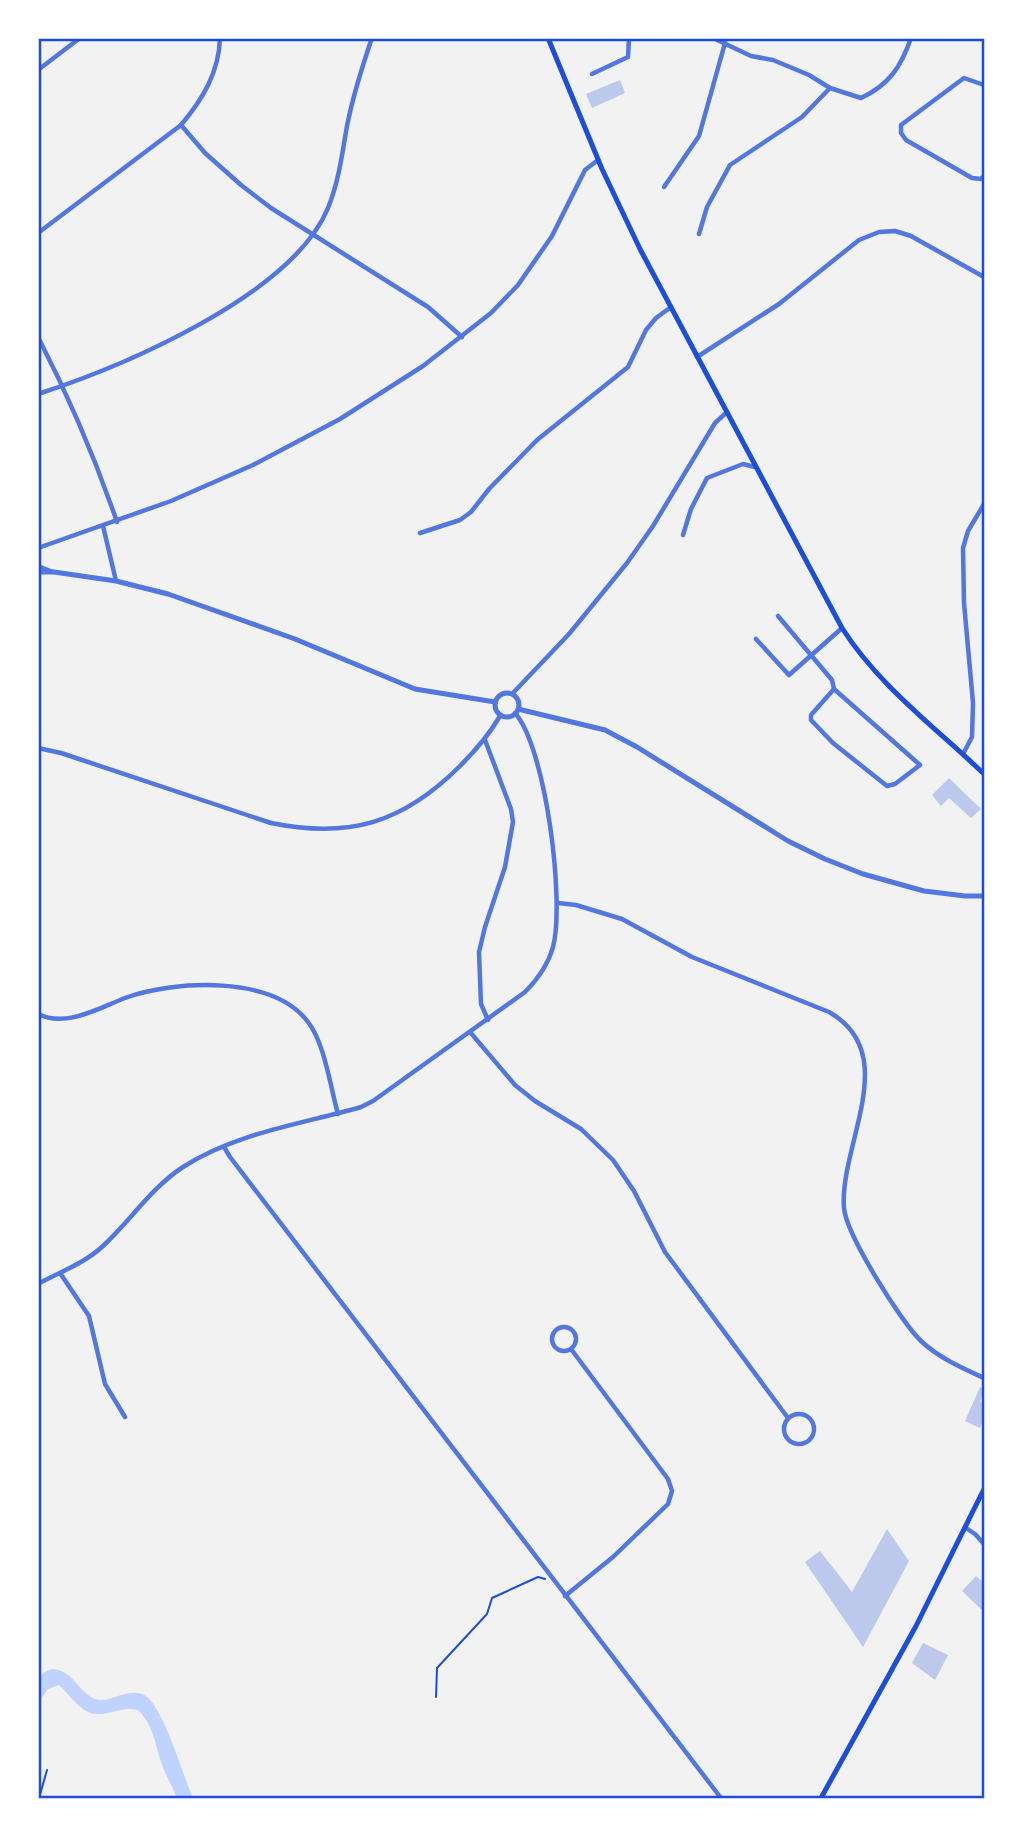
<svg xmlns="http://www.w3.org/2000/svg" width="1023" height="1837" viewBox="0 0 1023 1837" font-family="Commissioner,sans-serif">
	<rect width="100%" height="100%" fill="#f2f2f2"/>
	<!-- water -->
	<path fill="#bfd3fe" d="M52,1669C73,1670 78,1692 95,1699C108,1704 126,1688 142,1694C162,1700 183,1777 193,1798H177C172,1786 165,1774 161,1762C155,1742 153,1725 138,1710C121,1705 104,1719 88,1712C77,1707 68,1693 59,1685L48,1689L39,1702C38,1687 34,1674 52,1669Z"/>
	<!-- building -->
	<g fill="#bdc9ec">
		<path d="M620,80L625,93L592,108L586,94Z"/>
		<path d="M949,778L981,809L971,818L949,798L941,806L932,795Z"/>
		<path d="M980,1387L984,1389L980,1402L984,1403V1418L980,1428L965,1421Z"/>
		<path d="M887,1529L909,1561L863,1647L805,1562L820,1551L852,1592Z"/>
		<path d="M976,1576L984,1583V1612L962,1591Z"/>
		<path d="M923,1643L948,1655L935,1680L912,1663Z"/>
	</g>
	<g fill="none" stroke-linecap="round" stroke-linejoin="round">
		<!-- path -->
		<g stroke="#1d4ed8" stroke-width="2">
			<path d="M436,1697L437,1668L487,1614L492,1598L538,1577L545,1579"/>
			<path d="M39,1798L47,1770"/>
		</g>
		<!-- minor -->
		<g stroke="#5277de" stroke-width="4.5">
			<path d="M713,38L751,56L773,60L809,75L830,88L861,98C889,85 901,67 911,38"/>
			<path d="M38,70L80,38"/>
			<path d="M592,74L628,57L629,38"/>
			<path d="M984,85L964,78L901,125V133L906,140L972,178L981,179L984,176"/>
			<path d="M181,125L205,153L241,185L271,208L428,307L462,337"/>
			<path d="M664,187L699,136L725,43"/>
			<path d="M38,233L181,125C202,100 219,73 220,38"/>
			<path d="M699,234L707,207L730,165L802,117L830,88"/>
			<path d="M38,337C69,397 95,458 117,522"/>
			<path d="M697,357L779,304L859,240L879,232L895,231L911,236L984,277"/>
			<path d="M38,394C124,366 292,295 328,208C339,181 342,154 347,126C353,96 362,67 372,38"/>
			<path d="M103,526L116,581"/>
			<path d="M420,533L460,520L471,512L489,489L537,440L628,367L646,330L656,318L671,307"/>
			<path d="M683,535L691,509L707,478L743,464L755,467"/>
			<path d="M38,548L171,501L253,465L340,419L423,366L491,313L518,285L552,236L585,170L598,160"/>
			<path d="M38,566L53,572"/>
			<path d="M778,616L832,680L834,689"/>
			<path d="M756,639L789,675L842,628"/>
			<path d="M834,689L920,765L895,784L887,786L833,743L811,720V715Z"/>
			<path d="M512,694L569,634L627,563L653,526L715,423L727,412"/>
			<path d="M485,740L511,809L513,822L505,867L485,927L479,952L481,1004L488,1020"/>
			<path d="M38,748L61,753L271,823C349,839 403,823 460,766C475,751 489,735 500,716"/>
			<path d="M963,754L972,737L973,703L964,603L963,548L968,531L984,504"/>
			<path d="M558,903L576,905L622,919L692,957L829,1012C903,1054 839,1145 844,1208C846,1234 901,1322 921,1341C939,1358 962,1368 984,1378"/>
			<path d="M38,1014C66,1028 99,1008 125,998C175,980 273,975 308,1022C325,1044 330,1086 338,1114"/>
			<path d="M470,1032L515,1085L535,1101L581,1129L613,1160L634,1191L665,1252L788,1418"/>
			<path d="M224,1147L230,1157L721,1798"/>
			<path d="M60,1273L89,1316L105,1384L125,1417"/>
			<path d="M38,1284C60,1272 85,1263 103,1246C131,1220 151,1188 183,1167C235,1133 302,1124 361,1107L373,1101L525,992C538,979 548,965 553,947C565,902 546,748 515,713"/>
			<circle cx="564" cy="1339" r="12"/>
			<circle cx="799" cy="1429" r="15"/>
			<path d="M966,1528L975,1534L984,1544"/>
			<path d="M565,1596L613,1557L668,1504L672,1491L668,1479L571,1349"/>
		</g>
		<!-- tertiary -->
		<g stroke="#5277de" stroke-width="5">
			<path d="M38,572H54L116,581L168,594L295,639L415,689L495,702"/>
			<circle cx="507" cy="705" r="12"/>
			<path d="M518,709L605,730L637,747L788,841L825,859L863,874L924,891L965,896H984"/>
		</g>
		<!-- secondary -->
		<g stroke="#1d4ed8" stroke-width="5">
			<path d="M548,38L602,169L640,249L842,628C879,686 935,727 984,774"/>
			<path d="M821,1798L916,1626L984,1489"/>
		</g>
	</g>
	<!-- border -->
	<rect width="1023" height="1837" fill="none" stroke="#ffffff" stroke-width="80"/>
	<rect x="40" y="40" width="943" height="1757" fill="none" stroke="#1d4ed8" stroke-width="2.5"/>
</svg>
